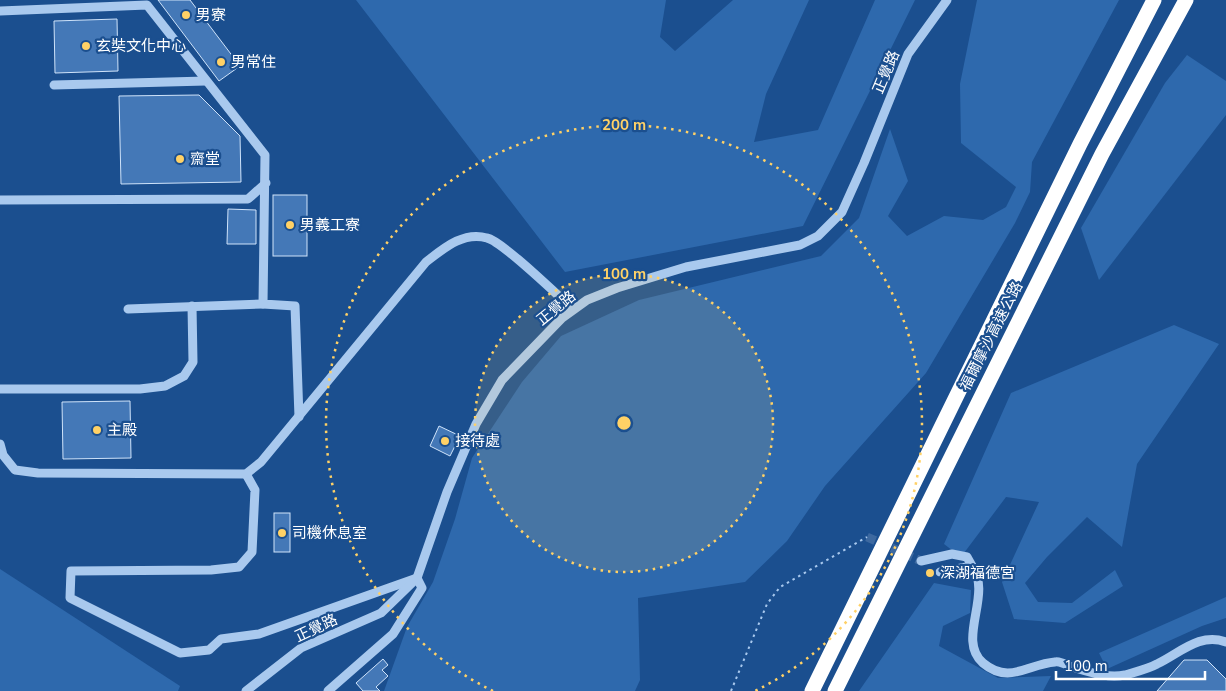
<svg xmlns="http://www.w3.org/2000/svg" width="1226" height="691" viewBox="0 0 1226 691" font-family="'Nunito Sans','Noto Sans TC',sans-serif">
	<rect width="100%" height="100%" fill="#1b4f8f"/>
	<!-- green -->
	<g fill="#2e69ad">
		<path d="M356,0H666L660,37L675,51L733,0H809L766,94L754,142L818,130L875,0H915L803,226L565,272Z"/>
		<path d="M977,0H1119L1032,162L1030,192L1015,223L926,373L825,486L787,541L745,582L638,598L640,680L635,691H384L407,627L433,582L455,519L472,458L522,382L561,336L639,300L821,256L859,218L890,129L908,181L888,216L907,236L944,216L983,220L1006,207L1016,187L961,143L960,84Z"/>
		<path d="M1187,55L1226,81V115L1099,280L1081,228L1165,83Z"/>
		<path d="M1174,325L1219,344L1137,464L1122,547L1087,517L1047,557L1025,583L1038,602L1072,603L1115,570L1123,586L1065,623L1014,619L1002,582L1039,502L1006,497L961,557L944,544L1011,393Z"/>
		<path d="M0,569L180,686L178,691H0Z"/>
		<path d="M934,583L971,590L970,613L943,626L939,646L998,678L1051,676L1043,691H859Z"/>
		<path d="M1226,597V618L1202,626L1107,669L1099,653Z"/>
	</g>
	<!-- building -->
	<g fill="#4478b7" stroke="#cfe3fa">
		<path d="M158,0H190L240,66L219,81Z"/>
		<path d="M117,19L118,71L55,73L54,21Z"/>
		<path d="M199,95L240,136L241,182L121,184L119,96Z"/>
		<rect x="273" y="195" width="34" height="61"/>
		<path d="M228,209L256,210V244H227Z"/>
		<path d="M130,401L131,458L63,459L62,402Z"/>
		<path d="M439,426L460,436L450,456L430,446Z"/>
		<rect x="274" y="513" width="16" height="39"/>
		<path d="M383,659L388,665L382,670L388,676L376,687L380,691H363L356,683Z"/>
		<path d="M1184,660H1207L1226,679V691H1157Z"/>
	</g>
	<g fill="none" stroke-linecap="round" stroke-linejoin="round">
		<!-- minor-tunnel -->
		<path stroke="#3d69a0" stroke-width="9" stroke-dasharray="9 4.5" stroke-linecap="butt" d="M867,537L921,561"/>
		<!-- path -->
		<path stroke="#a9c9ee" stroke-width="2" stroke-dasharray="2.5 4" stroke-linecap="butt" d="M731,691L767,604L780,587L867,537"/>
		<!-- minor -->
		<g stroke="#a9c9ee" stroke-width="9">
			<path d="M0,11L147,5L265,155L263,304L295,306L299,417"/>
			<path d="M54,85L206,81"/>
			<path d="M0,200L248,199L266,183"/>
			<path d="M128,309L263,304"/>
			<path d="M0,389H140L165,386L184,376L193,362L192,306"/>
			<path d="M0,444L3,455L15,470L38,473L246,474L261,462L426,262C443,249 463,231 487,238C502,241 558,296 573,309"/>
			<path d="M246,474L255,490L252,552L239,567L211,570L71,571L70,598L180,653L209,650L221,639L259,634L417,578L422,588L393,634L328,691"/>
			<path d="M921,561L952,554L967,557L972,566"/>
			<path d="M940,572L972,566C993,594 956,640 983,663C1009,685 1028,664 1055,662C1059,661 1065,664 1069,666C1087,671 1106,679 1125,675C1135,672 1148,669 1157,664C1180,653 1200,632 1226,642"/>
			<path d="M246,691L301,648L381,613L417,578L447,492L476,424L502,380L562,318L587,300L617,288L686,267L800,245L818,236L842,212L864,163L908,54L947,0"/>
		</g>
		<!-- highway -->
		<g stroke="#fff" stroke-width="15">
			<path d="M812,691L1080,144L1154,0"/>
			<path d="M835,691L1102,154L1186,0"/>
		</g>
	</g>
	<!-- distance rings -->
	<circle cx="624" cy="423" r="149" fill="#ffd166" fill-opacity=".12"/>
	<g fill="none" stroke="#ffd166" stroke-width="2.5" stroke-dasharray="2.5 5">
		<circle cx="624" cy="423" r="149"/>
		<path d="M493 691A298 298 0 1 1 755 691"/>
	</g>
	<!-- markers -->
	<g fill="#ffd166" stroke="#1b4f8f" stroke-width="2">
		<circle cx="186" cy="15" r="5"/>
		<circle cx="86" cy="46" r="5"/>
		<circle cx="221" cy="62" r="5"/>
		<circle cx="180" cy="159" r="5"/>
		<circle cx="290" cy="225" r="5"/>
		<circle cx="97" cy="430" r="5"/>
		<circle cx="445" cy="441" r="5"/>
		<circle cx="282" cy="533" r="5"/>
		<circle cx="930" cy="573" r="5"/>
	</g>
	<g text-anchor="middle" stroke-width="4.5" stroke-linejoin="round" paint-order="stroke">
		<!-- poi labels -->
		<g font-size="15" fill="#fff" stroke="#1b4f8f" text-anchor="start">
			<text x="196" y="20">男寮</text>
			<text x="96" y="51">玄奘文化中心</text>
			<text x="231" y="67">男常住</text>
			<text x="190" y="164">齋堂</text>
			<text x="300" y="230">男義工寮</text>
			<text x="107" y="435">主殿</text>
			<text x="455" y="446">接待處</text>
			<text x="292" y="538">司機休息室</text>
			<text x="940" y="578">深湖福德宮</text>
		</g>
		<!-- street labels -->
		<g font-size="15" fill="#fff" stroke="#1b4f8f">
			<text transform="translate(886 72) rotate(-67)" y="5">正覺路</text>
			<text transform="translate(556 308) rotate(-39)" y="5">正覺路</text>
			<text transform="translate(991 336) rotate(-63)" y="5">福爾摩沙高速公路</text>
			<text transform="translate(316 628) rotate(-25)" y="5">正覺路</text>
		</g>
	</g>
	<circle cx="624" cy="423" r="8" fill="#ffd166" stroke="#1b4f8f" stroke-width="2.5"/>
	<g font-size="15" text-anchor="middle" font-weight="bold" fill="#ffd166" stroke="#1b4f8f" stroke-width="4.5" stroke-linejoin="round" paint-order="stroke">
		<text x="624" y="130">200 m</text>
		<text x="624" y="279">100 m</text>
	</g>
	<!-- scale -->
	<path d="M1056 671v8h149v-8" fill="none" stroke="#ffffff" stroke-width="2.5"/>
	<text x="1064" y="671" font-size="15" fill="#ffffff" stroke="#1b4f8f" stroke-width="4" paint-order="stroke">100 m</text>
</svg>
